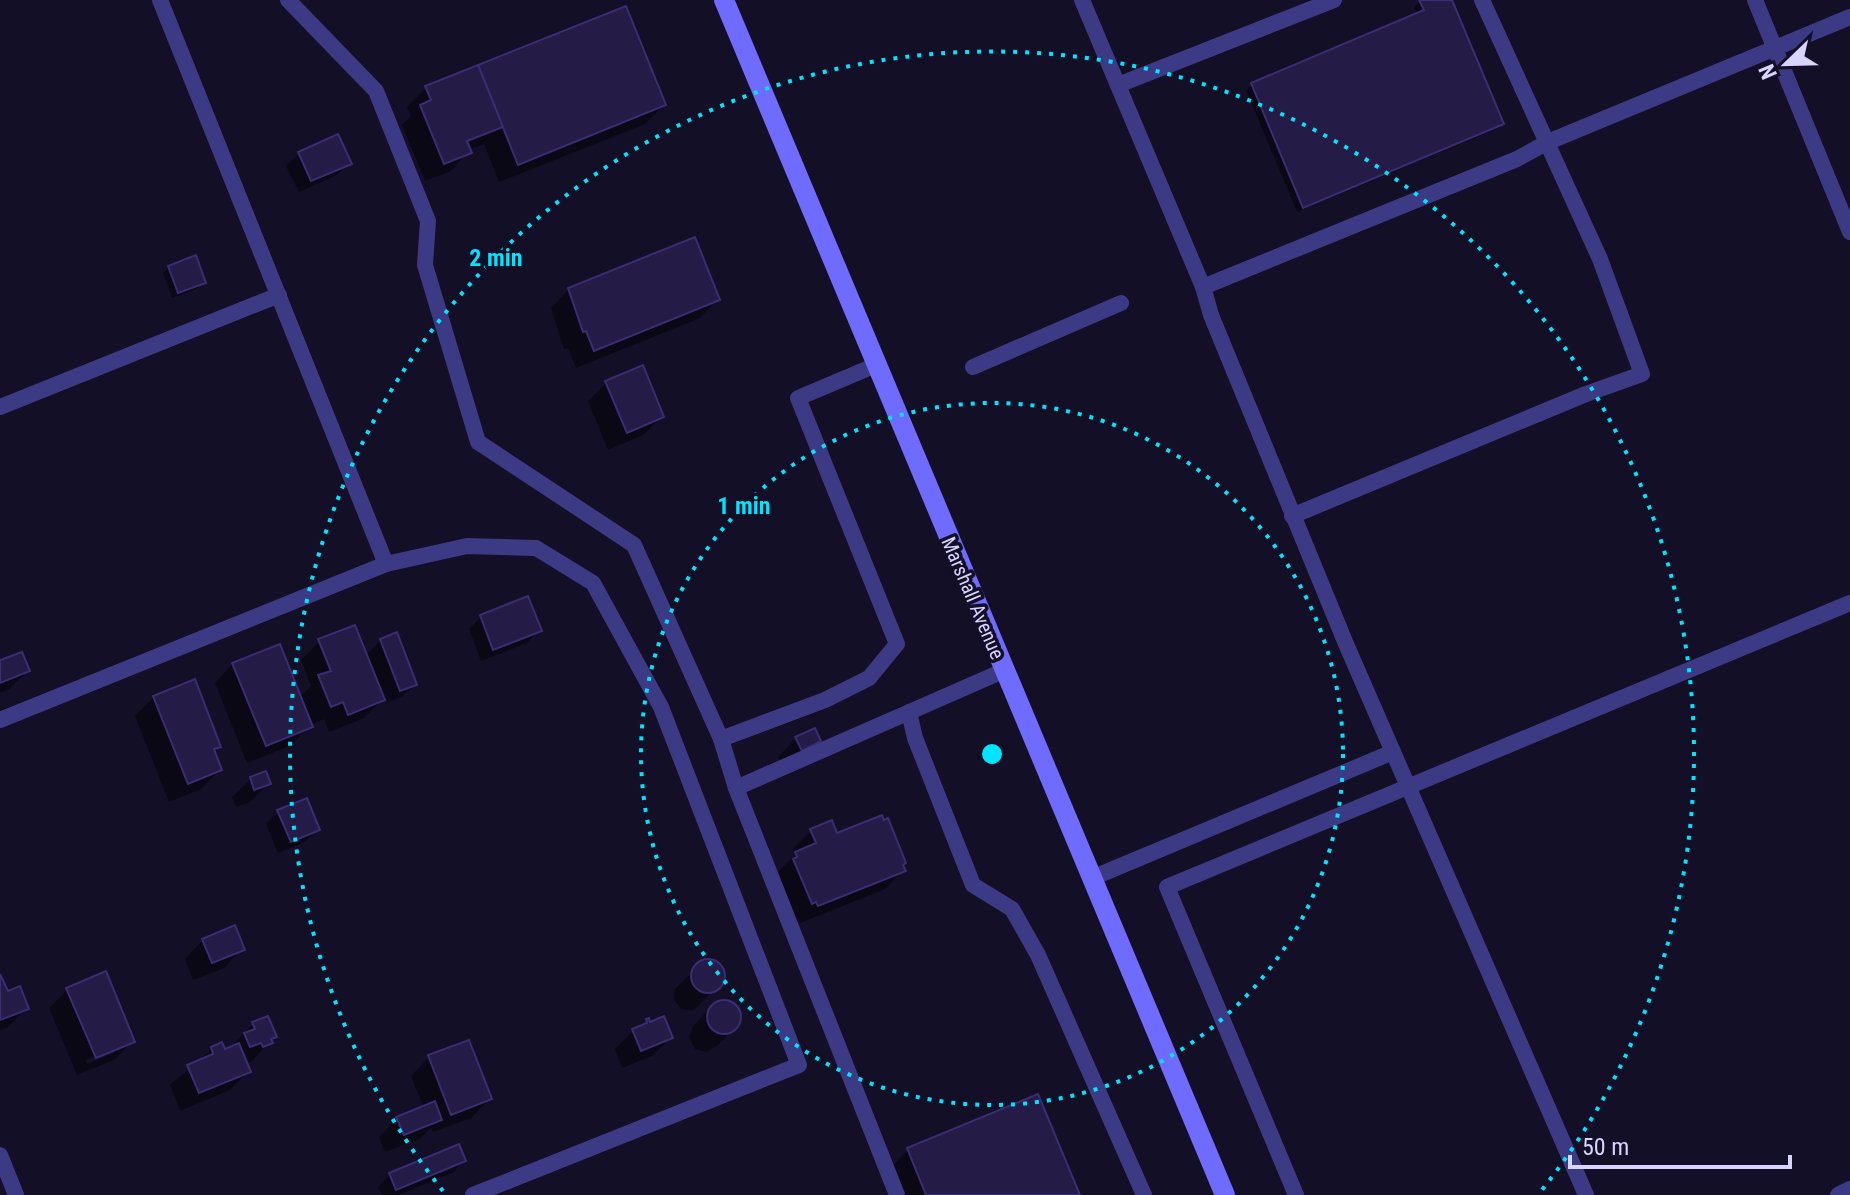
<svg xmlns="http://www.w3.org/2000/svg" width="1850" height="1195" viewBox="0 0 1850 1195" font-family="'Roboto Condensed',sans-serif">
	<rect width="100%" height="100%" fill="#130f26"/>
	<!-- shadow -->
	<g fill="#0007" fill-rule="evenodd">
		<path d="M1423,0H1450L1502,123L1496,129L1297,212L1246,90L1252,85L1418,15L1414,7Z"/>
		<path d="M426,88L664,105L645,124L499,182L484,144L469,150L451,171L425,181L402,125L411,116L407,107Z"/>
		<path d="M337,137L349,163L337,175L299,192L286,166L299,154Z"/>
		<path d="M169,268L204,282L198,288L172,298L163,273Z"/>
		<path d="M569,289L718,299L700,318L576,368L568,348L564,349L551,308Z"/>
		<path d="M606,383L662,417L643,435L608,450L588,401Z"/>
		<path d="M481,617L539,630L527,643L481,661L469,629Z"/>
		<path d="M381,640L415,684L403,696L388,702L385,697L364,718L329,732L324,719L310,725L292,745L247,763L215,683L233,664L299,698L311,686L301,660L320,641L365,656Z"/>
		<path d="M0,663L28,671L9,689L0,693Z"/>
		<path d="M154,697L219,746L213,752L220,770L201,789L169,802L135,716Z"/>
		<path d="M796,738L819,741L800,759L783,768L778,757Z"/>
		<path d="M251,779L268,784L250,802L236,807L232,797Z"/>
		<path d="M278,812L318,829L305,842L278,853L266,824Z"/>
		<path d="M812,830L836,836L901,866L903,870L885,889L800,923L798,919L793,921L778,872L795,855L793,849Z"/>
		<path d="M203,940L242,949L224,968L193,980L185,959Z"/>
		<path d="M703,962L715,963L722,969L723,980L694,1010L681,1009L674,1000L675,989Z"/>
		<path d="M0,979L6,994L26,1008L8,1027L0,1030Z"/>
		<path d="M68,989L133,1041L114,1060L77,1075L49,1008ZM114,1049V1053L87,1064L86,1060Z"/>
		<path d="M724,1002L733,1005L739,1016L737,1026L718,1045L706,1052L695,1049L689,1037L693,1026L712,1006Z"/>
		<path d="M254,1023L275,1036L252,1061L246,1064L249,1071L230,1090L180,1111L170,1085L212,1049L224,1051L236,1045L235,1042Z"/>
		<path d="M633,1031L671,1038L652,1056L622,1068L615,1049Z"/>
		<path d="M429,1057L490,1099L471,1118L433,1132L431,1128L421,1138L385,1152L379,1137L397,1119L424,1108L411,1076Z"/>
		<path d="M908,1150L1078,1195H901L890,1169Z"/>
		<path d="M464,1161L452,1173L398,1195H382L378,1187L390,1174Z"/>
	</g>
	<!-- building -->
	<g fill="#241b47" stroke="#3b2d73" stroke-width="2">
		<path d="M1419,0H1452L1504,124L1303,208L1251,83L1424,10Z"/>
		<path d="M626,6L666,105L518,165L478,65Z"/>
		<path d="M478,65L503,127L467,141L472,153L444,164L420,105L431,100L425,86Z"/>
		<path d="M338,134L352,164L311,181L298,152Z"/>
		<path d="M695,237L720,300L594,351L586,331L583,332L568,288Z"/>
		<path d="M196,255L206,283L178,293L168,266Z"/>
		<path d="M643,365L664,417L627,433L605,381Z"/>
		<path d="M528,596L542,631L493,650L480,615Z"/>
		<path d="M355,625L385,700L348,715L343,702L331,707L318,675L331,671L318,639Z"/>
		<path d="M397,632L417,685L400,691L380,639Z"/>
		<path d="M280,644L313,727L266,746L232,663Z"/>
		<path d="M22,652L30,671L0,683V660Z"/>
		<path d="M195,679L221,747L214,749L222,770L188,784L153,696Z"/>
		<path d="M815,728L821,741L802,751L795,737Z"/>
		<path d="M266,771L271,784L254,790L250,777Z"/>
		<path d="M307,798L320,830L291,842L277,810Z"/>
		<path d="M882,815L884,820L888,818L906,863L903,865L906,871L818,906L816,902L812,904L793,859L797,857L795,852L816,843L810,829L832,820L837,833Z"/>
		<path d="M235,925L245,950L212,963L202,939Z"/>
		<circle cx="708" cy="976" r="17"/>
		<path d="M106,971L135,1042L96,1058L66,988Z"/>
		<path d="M0,974L8,991L20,986L29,1009L0,1020Z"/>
		<circle cx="724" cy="1017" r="17"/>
		<path d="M268,1016L277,1037L271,1039L273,1043L263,1047L261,1043L250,1047L244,1033L255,1029L252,1022Z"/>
		<path d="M664,1016L673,1038L641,1051L632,1029L647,1023L646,1019L649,1018L650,1022Z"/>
		<path d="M469,1040L492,1099L451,1115L428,1055Z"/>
		<path d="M222,1042L225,1049L239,1043L251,1072L199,1093L187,1065L213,1054L211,1047Z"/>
		<path d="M1038,1094L1080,1195H926L907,1148Z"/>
		<path d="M435,1101L442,1120L404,1135L396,1117Z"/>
		<path d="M459,1144L466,1161L396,1190L389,1173Z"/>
	</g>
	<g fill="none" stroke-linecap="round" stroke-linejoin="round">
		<!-- lane -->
		<g stroke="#3d3a85" stroke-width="16">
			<path d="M160,0L386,564"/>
			<path d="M288,0L376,91L428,221L425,265L478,442L634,545L721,739L825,700L869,678L897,644L798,398L876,365"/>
			<path d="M1082,0L1203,287L1211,315L1346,644L1586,1195"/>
			<path d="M1755,0L1850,232"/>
			<path d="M1118,85L1334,0"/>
			<path d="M1203,287L1517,159L1548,142L1850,17"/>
			<path d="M973,367L1121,303"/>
			<path d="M0,407L279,295"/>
			<path d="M1292,516L1586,394L1642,374L1600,259L1482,0"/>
			<path d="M909,712L915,738L973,885L1012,909L1038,955L1144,1195"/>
			<path d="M0,720L386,564L467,546L536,548L593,583L661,707L799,1065L473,1195"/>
			<path d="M721,739L736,788"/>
			<path d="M1092,878L1393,752"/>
			<path d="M0,1155L16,1195"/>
			<path d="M897,1195L736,788L1003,671"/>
			<path d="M1296,1195L1167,887L1850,603"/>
			<path d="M1838,1195L1850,1189"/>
		</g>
		<!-- secondary -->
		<path stroke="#6f6bff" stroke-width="20" d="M724,0L1225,1195"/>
	</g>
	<!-- distance rings -->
	<g fill="none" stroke="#00e5ff" stroke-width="4" stroke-dasharray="4 8">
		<circle cx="992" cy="754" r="351"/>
		<path d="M443 1191A702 702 0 1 1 1541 1191"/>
	</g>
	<g text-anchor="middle" stroke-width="7" stroke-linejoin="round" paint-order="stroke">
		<!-- street labels -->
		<g font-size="20" fill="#d9d4ff" stroke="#130f26">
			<text transform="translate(973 598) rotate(67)" y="7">Marshall Avenue</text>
		</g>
	</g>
	<circle cx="992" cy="754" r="12" fill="#00e5ff" stroke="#130f26" stroke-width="4"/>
	<g font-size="24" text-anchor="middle" font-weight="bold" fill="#00e5ff" stroke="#130f26" stroke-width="7" stroke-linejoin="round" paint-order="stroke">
		<text x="496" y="266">2 min</text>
		<text x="744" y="514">1 min</text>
	</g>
	<!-- north arrow -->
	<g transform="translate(1786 64) rotate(247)" stroke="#130f26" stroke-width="6" paint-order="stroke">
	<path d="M0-6L14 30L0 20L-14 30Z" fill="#d9d4ff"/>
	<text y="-12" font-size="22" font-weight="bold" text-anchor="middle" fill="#d9d4ff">N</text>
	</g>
	<!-- scale -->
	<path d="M1570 1155v12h220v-12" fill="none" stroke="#d9d4ff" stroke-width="4"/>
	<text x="1582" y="1155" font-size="24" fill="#d9d4ff" stroke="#130f26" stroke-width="6" paint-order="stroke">50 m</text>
</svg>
